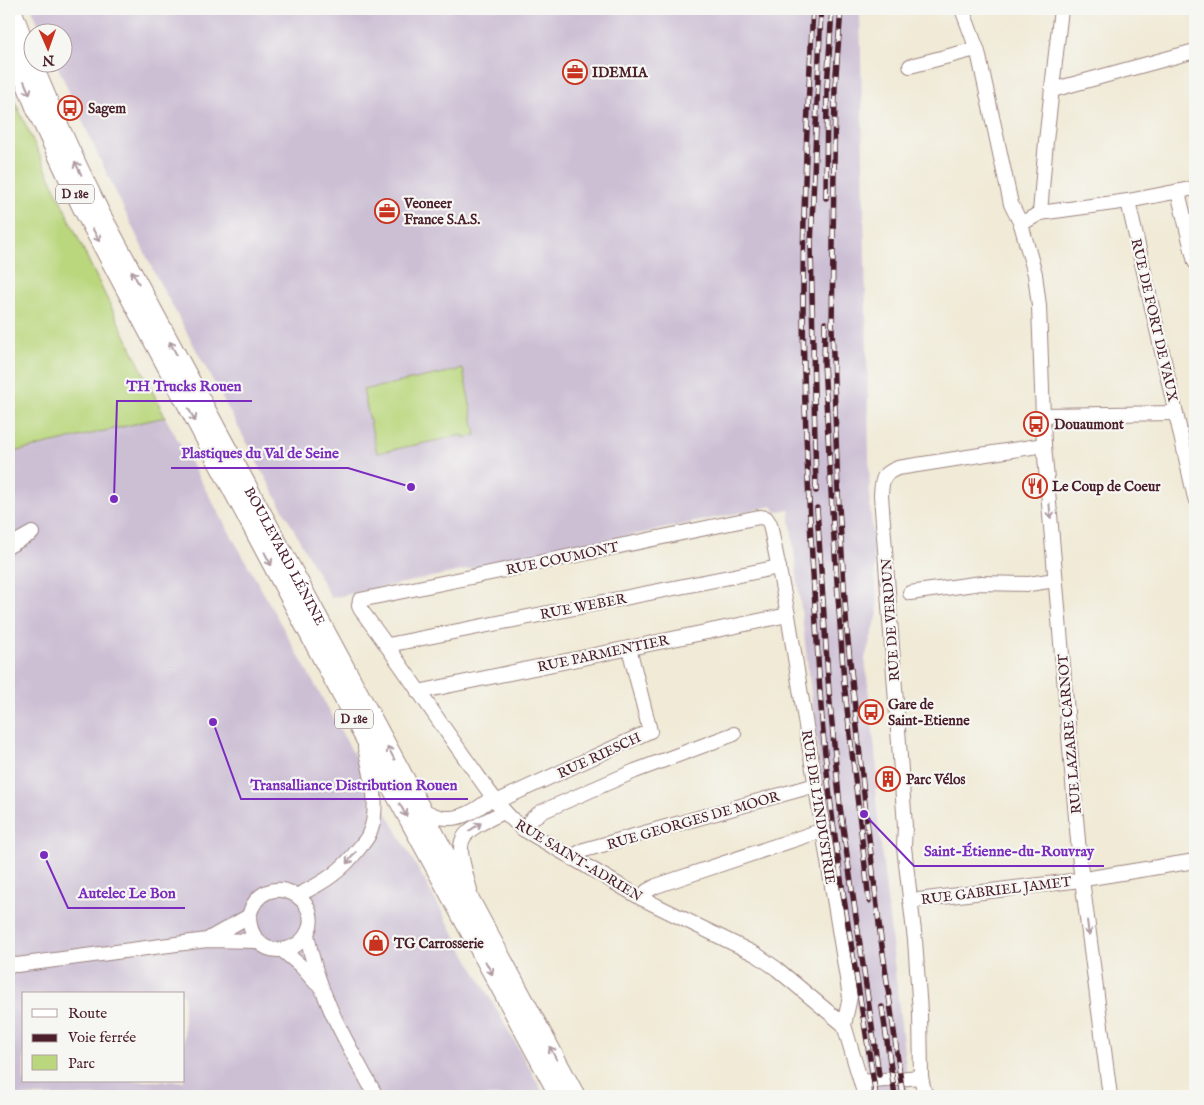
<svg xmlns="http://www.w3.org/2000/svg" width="1204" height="1105" viewBox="0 0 1204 1105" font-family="'IM FELL English',serif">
	<rect width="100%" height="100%" fill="#f6f6f2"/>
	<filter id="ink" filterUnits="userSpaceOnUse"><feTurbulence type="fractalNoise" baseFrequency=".02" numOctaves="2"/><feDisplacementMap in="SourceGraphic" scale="10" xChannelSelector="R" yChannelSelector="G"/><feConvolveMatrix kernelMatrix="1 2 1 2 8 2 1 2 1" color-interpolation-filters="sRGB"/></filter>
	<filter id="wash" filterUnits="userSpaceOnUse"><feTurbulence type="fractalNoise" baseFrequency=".0096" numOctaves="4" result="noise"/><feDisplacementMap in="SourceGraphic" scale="20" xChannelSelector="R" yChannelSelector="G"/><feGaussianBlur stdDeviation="1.12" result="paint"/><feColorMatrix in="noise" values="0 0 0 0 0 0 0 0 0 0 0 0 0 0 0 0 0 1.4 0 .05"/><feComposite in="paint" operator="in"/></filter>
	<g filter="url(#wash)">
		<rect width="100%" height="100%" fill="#f0ead6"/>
		<!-- industrial -->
		<g fill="#ccbfd4" fill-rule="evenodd">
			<path d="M32,9H860L870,504L878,614L865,658L879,788L875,789L879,828L909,1096H871L822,784L789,509L776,512L772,506L331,598L154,272L96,151L56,63L62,62V32H42Z"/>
			<path d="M165,417L545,1096H9V453ZM24,994H184V1081H24Z"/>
		</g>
		<!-- green -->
		<g fill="#bad77e" stroke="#827b54">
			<path d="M9,89L91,266L165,417L9,453Z"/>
			<path d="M463,369L476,435L464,438L463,435L377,453L363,390Z"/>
		</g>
	</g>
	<g filter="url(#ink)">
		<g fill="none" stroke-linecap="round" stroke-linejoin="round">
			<defs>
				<g id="minor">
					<path d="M962,9L978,52L1011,204L1021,224"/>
					<path d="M910,66L976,49"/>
					<path d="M1052,90L1195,51"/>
					<path d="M1178,192L1195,262"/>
					<path d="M1128,201L1195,498"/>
					<path d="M1040,213L1046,141L1061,9"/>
					<path d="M1043,415L1176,413"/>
					<path d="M9,546L32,533"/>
					<path d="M910,593L981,583L1029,584L1055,580"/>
					<path d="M388,645L779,567"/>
					<path d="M418,692L788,615"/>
					<path d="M496,802L650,731L629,648"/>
					<path d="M421,809C427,812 434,816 440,817C460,822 478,809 493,797"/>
					<path d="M523,829L534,817L541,812L635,771L734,734"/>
					<path d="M573,859L577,854L584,850L816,785"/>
					<path d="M470,890C456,838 452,836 504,812"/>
					<path d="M298,895C325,882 342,871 360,847C363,843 367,839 369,834C381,809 371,773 365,748"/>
					<path d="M641,898L647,891L656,886L823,830"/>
					<path d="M910,901L1072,881L1195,861"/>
					<path d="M307,934C317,994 347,1043 376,1096"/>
					<path d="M210,938L249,916C263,863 332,901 304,938C299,944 293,948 285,949C263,954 249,936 249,916"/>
					<path d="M282,950L301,966L316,983"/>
					<path d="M9,964L17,965L207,940L258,941"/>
					<path d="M844,1025L777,969L757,955L641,898L523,829C499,810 483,782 465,758C430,709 397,658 361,610L359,606L360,600L759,517L766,518L770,524L788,615L850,997L844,1025L865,1096"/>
					<path d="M861,1082L921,1077"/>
					<path d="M928,1096L924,1091L921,1077L920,1012L915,940L904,847L905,826L881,495C882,479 882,474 898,468L1044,445"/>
					<path d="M1110,1096L1080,864L1044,445L1039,306L1035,274L1021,224L1040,213L1128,201L1195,188"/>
				</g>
				<g id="major">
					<path id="s1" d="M12,9C37,79 68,147 101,214L576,1096"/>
					<path d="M9,42L37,112L81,206L360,730L559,1096"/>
				</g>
			</defs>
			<!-- minor casing -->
			<use href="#minor" stroke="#9d8480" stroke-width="16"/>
			<!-- major casing -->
			<use href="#major" stroke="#9d8480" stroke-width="20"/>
			<!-- minor -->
			<use href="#minor" stroke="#fff" stroke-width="14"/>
			<!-- major -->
			<use href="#major" stroke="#fff" stroke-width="18"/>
			<defs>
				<g id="rail">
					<path d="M813,9C808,104 803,199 803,294C803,393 808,492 814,590C817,637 819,685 823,732C834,855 857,975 876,1096"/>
					<path d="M841,9L835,87L832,328L838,491L847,632L865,804L880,932L903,1096"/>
					<path d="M826,198L827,88L832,9"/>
					<path d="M825,323L824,362L832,509L844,682L869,901"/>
					<path d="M816,491L811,246L821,9"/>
					<path d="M817,508L829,693L840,807L879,1075"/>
					<path d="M882,1007L895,1096"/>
				</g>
			</defs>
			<!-- rail casing -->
			<use href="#rail" stroke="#4a1f2b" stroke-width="5.5"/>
			<!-- rail -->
			<use href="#rail" stroke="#f6f6f2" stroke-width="4" stroke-dasharray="11" stroke-linecap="butt"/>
		</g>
		<!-- one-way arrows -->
		<defs><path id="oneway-shaft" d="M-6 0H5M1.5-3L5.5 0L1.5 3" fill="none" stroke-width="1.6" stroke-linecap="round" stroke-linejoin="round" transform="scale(1.25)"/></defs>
		<g stroke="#ae9aa0">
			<use href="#oneway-shaft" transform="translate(27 88) rotate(67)"/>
			<use href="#oneway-shaft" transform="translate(78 168) rotate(-116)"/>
			<use href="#oneway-shaft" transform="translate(96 235) rotate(62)"/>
			<use href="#oneway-shaft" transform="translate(135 277) rotate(-119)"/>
			<use href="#oneway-shaft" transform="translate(173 348) rotate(-118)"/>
			<use href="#oneway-shaft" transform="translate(192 415) rotate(62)"/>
			<use href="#oneway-shaft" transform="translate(1050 511) rotate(85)"/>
			<use href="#oneway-shaft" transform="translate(268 559) rotate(62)"/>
			<use href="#oneway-shaft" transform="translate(391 753) rotate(-118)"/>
			<use href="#oneway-shaft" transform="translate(403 810) rotate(62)"/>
			<use href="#oneway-shaft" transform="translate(475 827) rotate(-34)"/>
			<use href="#oneway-shaft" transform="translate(351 858) rotate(129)"/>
			<use href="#oneway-shaft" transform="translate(1088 928) rotate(83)"/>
			<use href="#oneway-shaft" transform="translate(489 968) rotate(62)"/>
			<use href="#oneway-shaft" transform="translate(553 1053) rotate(-118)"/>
		</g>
	</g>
	<!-- icons -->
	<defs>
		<symbol id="office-ring" viewBox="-11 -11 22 22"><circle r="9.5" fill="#f6f6f2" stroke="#c8321e" stroke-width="1.5"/><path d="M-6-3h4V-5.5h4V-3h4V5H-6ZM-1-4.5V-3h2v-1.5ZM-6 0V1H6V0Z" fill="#c8321e"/></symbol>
		<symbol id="bus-ring" viewBox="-11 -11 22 22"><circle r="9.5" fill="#f6f6f2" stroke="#c8321e" stroke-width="1.5"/><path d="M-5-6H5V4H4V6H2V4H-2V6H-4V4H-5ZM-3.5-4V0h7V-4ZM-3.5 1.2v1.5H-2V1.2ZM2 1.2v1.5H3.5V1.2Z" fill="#c8321e"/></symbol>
		<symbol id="restaurant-ring" viewBox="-11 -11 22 22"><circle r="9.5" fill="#f6f6f2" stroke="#c8321e" stroke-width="1.5"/><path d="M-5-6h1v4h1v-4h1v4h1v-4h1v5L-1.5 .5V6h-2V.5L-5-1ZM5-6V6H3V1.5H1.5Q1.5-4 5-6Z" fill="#c8321e"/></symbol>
		<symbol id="building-ring" viewBox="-11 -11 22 22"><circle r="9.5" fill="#f6f6f2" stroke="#c8321e" stroke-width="1.5"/><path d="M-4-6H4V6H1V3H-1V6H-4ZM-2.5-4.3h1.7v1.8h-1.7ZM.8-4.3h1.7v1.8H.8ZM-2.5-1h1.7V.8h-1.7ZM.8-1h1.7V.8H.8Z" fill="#c8321e"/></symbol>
		<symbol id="shop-ring" viewBox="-11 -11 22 22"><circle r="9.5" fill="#f6f6f2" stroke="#c8321e" stroke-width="1.5"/><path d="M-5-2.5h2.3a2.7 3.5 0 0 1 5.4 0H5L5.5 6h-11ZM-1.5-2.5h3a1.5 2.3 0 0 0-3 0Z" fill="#c8321e"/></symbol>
	</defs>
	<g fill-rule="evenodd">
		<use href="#office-ring" x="561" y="58" width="28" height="28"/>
		<use href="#bus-ring" x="56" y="94" width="28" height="28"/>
		<use href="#office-ring" x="373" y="197" width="28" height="28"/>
		<use href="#bus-ring" x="1022" y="410" width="28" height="28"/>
		<use href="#restaurant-ring" x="1021" y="472" width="28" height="28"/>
		<use href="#bus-ring" x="857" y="698" width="28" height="28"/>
		<use href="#building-ring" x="874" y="765" width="28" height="28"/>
		<use href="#shop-ring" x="362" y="929" width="28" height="28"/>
	</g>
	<g text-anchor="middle" stroke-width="4.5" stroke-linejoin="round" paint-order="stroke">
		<!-- shield labels -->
		<g fill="#f6f6f2" stroke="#7e6067" stroke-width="1">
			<rect x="56" y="184.5" width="38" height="19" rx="4"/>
			<rect x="335" y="709.5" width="38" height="19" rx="4"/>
		</g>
		<g font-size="12" font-weight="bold" fill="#4a1f2b">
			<text x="75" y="198">D 18e</text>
			<text x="354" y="723">D 18e</text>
		</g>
		<!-- poi labels -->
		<g font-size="14" font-weight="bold" fill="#4a1f2b" stroke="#f6f6f2" text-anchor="start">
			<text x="592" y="77">IDEMIA</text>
			<text x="88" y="113">Sagem</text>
			<text x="404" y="208">Veoneer<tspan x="404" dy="16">France S.A.S.</tspan></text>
			<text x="1054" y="429">Douaumont</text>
			<text x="1052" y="491">Le Coup de Coeur</text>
			<text x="888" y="709">Gare de<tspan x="888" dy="16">Saint-Etienne</tspan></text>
			<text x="906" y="784">Parc Vélos</text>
			<text x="394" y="948">TG Carrosserie</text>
		</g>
		<!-- street labels -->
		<g font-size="14" fill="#4a1f2b" stroke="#f6f6f2">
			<text transform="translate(1155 320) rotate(77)" y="5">RUE DE FORT DE VAUX</text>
			<text dy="5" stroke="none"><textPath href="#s1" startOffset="612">BOULEVARD LÉNINE</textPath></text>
			<text transform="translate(562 558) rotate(-12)" y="5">RUE COUMONT</text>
			<text transform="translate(583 606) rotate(-11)" y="5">RUE WEBER</text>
			<text transform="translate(890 620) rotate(-94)" y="5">RUE DE VERDUN</text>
			<text transform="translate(603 653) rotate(-12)" y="5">RUE PARMENTIER</text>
			<text transform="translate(1069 734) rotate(-95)" y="5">RUE LAZARE CARNOT</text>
			<text transform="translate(599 755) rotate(-25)" y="5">RUE RIESCH</text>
			<text transform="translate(819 807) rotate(81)" y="5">RUE DE L'INDUSTRIE</text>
			<text transform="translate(693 820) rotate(-16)" y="5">RUE GEORGES DE MOOR</text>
			<text transform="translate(579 860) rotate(31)" y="5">RUE SAINT-ADRIEN</text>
			<text transform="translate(996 890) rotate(-7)" y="5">RUE GABRIEL JAMET</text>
		</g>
	</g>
	<!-- callouts -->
	<path fill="none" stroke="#7b2cbf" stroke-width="2" d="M114 499L117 401H252M411 487L348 468H171M213 722L241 799H468M864 814L914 866H1104M44 855L68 908H185"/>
	<g fill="#7b2cbf" stroke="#f6f6f2" stroke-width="2">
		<circle cx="114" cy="499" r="5"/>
		<circle cx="411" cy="487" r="5"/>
		<circle cx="213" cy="722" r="5"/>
		<circle cx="864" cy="814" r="5"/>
		<circle cx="44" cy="855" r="5"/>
	</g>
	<g font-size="15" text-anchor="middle" font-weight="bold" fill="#7b2cbf" stroke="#f6f6f2" stroke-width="4.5" stroke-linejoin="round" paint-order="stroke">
		<text x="184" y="391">TH Trucks Rouen</text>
		<text x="260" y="458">Plastiques du Val de Seine</text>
		<text x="354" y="790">Transalliance Distribution Rouen</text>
		<text x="1009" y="856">Saint-Étienne-du-Rouvray</text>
		<text x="127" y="898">Autelec Le Bon</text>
	</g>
	<!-- margin -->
	<rect width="1204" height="1105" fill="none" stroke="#f6f6f2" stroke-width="30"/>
	<!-- legend -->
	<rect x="22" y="992" width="162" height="90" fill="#f6f6f2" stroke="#b1a0a2"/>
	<rect x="32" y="1009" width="25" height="8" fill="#ffffff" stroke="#b1a0a2"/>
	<text x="68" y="1018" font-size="15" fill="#4a1f2b">Route</text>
	<rect x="32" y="1034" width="25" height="8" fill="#4a1f2b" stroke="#b1a0a2"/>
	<text x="68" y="1042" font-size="15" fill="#4a1f2b">Voie ferrée</text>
	<rect x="32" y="1055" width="25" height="15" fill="#bad77e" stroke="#b1a0a2"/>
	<text x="68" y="1068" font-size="15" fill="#4a1f2b">Parc</text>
	<!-- north arrow -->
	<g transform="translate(48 48) rotate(178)"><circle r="24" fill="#f6f6f2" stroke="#b1a0a2"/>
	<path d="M0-4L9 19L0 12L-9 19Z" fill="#c8321e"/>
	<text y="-8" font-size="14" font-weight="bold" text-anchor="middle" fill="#4a1f2b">N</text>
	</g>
</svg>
